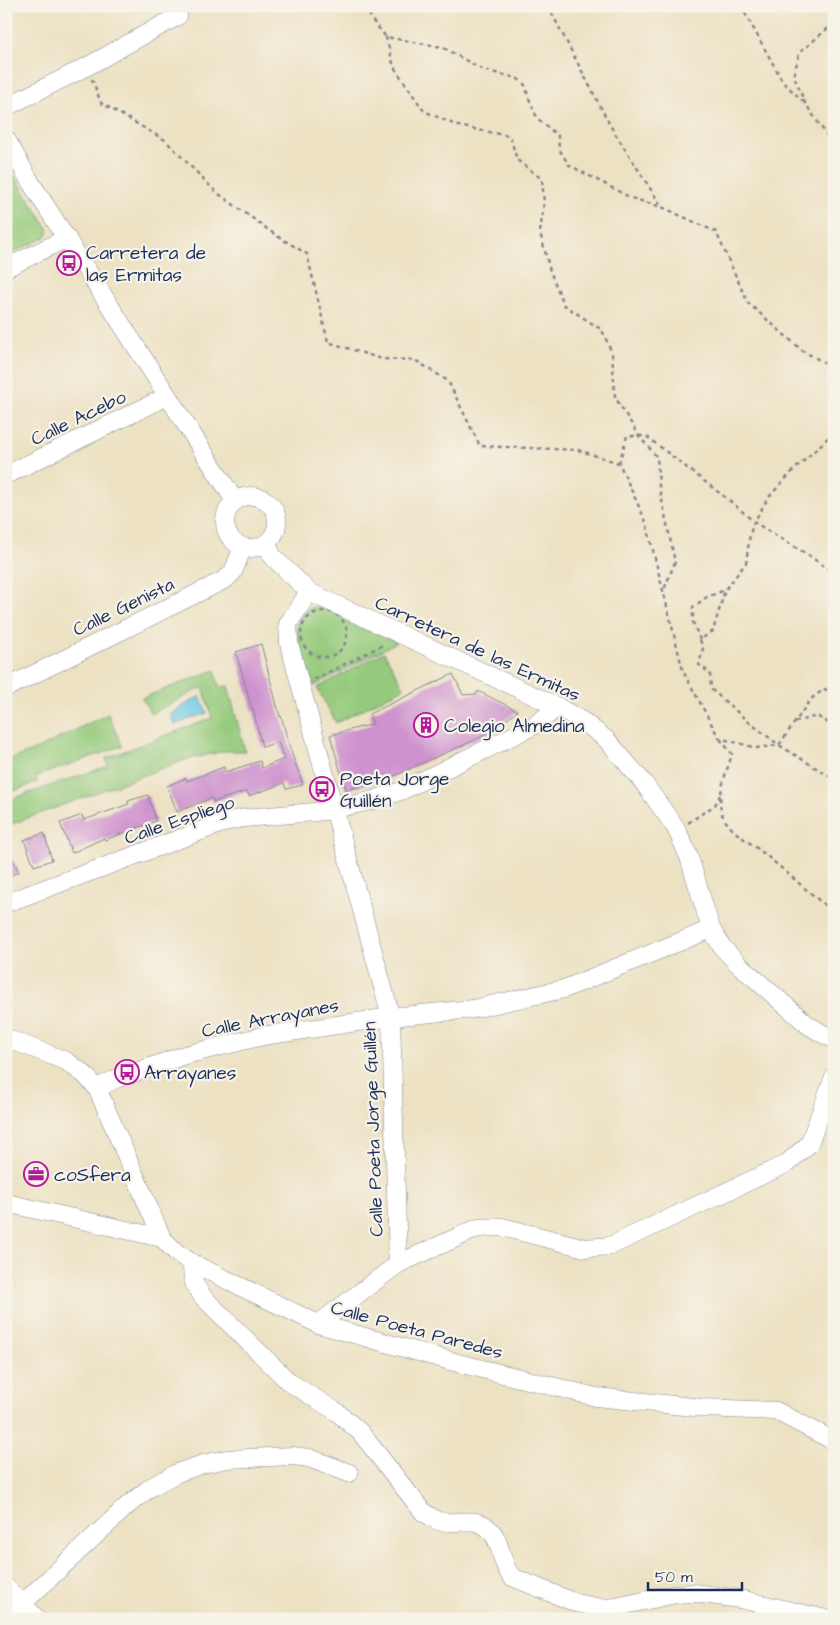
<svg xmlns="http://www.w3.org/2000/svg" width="840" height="1625" viewBox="0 0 840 1625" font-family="'Architects Daughter',sans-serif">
	<rect width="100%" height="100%" fill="#f7f3e8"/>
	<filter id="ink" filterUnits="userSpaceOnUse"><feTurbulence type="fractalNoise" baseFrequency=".02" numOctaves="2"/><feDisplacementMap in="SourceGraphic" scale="10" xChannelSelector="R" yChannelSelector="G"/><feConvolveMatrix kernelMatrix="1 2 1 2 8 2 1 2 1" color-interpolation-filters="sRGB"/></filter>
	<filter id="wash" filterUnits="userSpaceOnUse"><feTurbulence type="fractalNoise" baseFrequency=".0096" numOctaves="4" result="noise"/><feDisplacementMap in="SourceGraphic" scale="20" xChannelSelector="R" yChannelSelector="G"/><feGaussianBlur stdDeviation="1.12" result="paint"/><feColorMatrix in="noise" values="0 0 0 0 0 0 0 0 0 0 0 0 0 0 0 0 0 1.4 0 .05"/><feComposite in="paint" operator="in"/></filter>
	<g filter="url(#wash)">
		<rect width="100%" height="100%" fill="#ece1c2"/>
		<!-- green -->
		<g fill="#95ca7c" stroke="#587c6d">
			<path d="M6,163L49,230L46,237L6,256Z"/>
			<path d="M322,606L397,642L314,686C307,667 283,619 310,608C313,607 318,607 322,606Z"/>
			<path d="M384,652L404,688L336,723L317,688Z"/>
			<path d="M215,670L219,687L228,686L245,751H225L185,760L6,826V801L108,766L106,758L212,718L203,687L151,714L142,698Z"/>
			<path d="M108,714L122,746L35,777L38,782L6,794V761L35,750Z"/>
		</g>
		<!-- water -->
		<path fill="#65c6e3" stroke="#407aa0" d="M200,696L207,713L174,725L170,714Z"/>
		<g id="blocks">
			<!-- building -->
			<g fill="#ce92ce">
				<path d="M261,644L280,717L281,716L290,748L303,785L286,789L284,783L249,796L247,791L213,802L212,798L177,812L167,786L186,778L187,781L224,767L225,772L260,761L262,768L284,759L278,742L262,747L253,709H252L236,652Z"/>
				<path d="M453,674L463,695L477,694L478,691L518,711L483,736L457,748L431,759L390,778L346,790L330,735L373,724L369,714Z"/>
				<path d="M148,795L156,821L105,840L104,838L72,853L60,823L82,815L84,820L129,804L128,801Z"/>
				<path d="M44,833L52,860L34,866L24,840Z"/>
				<path d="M6,846L19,872L6,877Z"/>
			</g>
		</g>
	</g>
	<g filter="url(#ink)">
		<use href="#blocks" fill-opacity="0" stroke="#848890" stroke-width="1"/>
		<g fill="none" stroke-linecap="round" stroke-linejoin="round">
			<defs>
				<g id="minor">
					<path d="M6,107L88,66L178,16L173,6"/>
					<path d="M6,139L31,183L235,501"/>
					<path d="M6,268L67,238"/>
					<path d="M6,475L168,396"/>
					<circle cx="251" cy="522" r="26"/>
					<path d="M266,543L273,557L309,592L558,707L584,722L607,740L643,782L676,828L689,857L711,929L722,947L738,964L808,1025L823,1034L834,1039"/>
					<path d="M309,592L288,624L289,643L391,1017L398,1264"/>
					<path d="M6,688L226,579L233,572L243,547"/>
					<path d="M6,903L228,821L245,818L326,811L370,801L401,791L535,725L558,707"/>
					<path d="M6,1038L66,1061L84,1074L97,1088L162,1238"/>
					<path d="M97,1088L116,1079L185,1055L263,1036L391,1017L473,1009L564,989L711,929"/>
					<path d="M6,1203L162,1238L177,1253L192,1263L318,1324L458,1363L596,1397L703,1408L776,1411L834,1441"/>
					<path d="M192,1263C192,1280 193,1284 203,1297L289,1382L337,1412L360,1432L424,1513C429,1515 434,1519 438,1521C455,1526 473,1515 488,1528C502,1539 500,1564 512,1577L576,1603L602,1608L616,1607L676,1594L694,1593L740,1599L826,1619"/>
					<path d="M318,1324L398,1264L478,1228L502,1227L585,1248L610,1246L786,1164L809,1144L834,1077"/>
					<path d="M6,1587L37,1619"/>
					<path d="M6,1619L128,1505L151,1487L177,1473L203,1464L227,1459L293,1456L309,1458L349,1473"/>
				</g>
			</defs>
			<!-- minor casing -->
			<use href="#minor" stroke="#848890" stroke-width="19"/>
			<!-- path -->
			<g stroke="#848890" stroke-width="2.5" stroke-dasharray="4 4" stroke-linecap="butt">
				<path d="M367,6L371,19L386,37L442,47L483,70L517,78L525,85L528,96L537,118L558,136L559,149L569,165L631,198L662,207L716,232L748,303L803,351L834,368"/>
				<path d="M548,6L611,127L662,207"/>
				<path d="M741,6L783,82L804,102"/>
				<path d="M190,10L198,6"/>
				<path d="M834,23L799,53L794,76L805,103L834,146"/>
				<path d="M386,37L394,67L424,111L458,126L510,136L517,160L542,179L544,203L540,232L550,271L564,305L602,330L612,353L615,397L639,436L657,457L659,486L675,562L663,592"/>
				<path d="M92,79L101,103L165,140L216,192L277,236L307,254L328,342L382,359L415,360L448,381L480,446L578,450L619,463L646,522L683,671L719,738L757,748L779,745L834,779"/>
				<path d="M834,432L790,474L768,498L754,522L750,534L746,563L725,590L713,631L700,640L703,648L699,665L710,673L711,689L750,723L779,745L811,699L824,689L834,692"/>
				<path d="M619,463L627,436H646L735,505L754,522L808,555L834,573"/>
				<circle cx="324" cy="634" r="23"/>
				<path d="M700,640L693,622V607L707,597L725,590"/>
				<path d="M315,678V679L385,644"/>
				<path d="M795,722L817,716L830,724L834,721"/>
				<path d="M720,739L732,754C727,771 716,796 722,814C729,832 749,841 763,853C787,872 809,893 834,912"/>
				<path d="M688,823L715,805L720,795"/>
			</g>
			<!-- minor -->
			<use href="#minor" stroke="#fff" stroke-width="18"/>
		</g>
	</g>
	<!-- icons -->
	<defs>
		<symbol id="bus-ring" viewBox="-11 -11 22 22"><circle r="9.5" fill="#f7f3e8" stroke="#b5179e" stroke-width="1.5"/><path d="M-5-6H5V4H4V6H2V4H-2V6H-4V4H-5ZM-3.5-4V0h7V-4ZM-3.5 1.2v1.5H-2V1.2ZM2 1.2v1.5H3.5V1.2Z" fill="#b5179e"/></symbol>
		<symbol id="building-ring" viewBox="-11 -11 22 22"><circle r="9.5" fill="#f7f3e8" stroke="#b5179e" stroke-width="1.5"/><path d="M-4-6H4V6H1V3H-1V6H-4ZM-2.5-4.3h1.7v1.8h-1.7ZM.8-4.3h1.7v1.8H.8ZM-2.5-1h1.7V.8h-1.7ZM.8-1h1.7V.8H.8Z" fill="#b5179e"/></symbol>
		<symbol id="office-ring" viewBox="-11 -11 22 22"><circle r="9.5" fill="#f7f3e8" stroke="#b5179e" stroke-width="1.5"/><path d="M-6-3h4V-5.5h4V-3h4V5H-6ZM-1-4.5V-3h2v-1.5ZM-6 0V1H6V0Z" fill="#b5179e"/></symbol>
	</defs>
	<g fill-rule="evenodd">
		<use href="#bus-ring" x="55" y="249" width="28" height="28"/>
		<use href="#building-ring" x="412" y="711" width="28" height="28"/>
		<use href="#bus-ring" x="308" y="775" width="28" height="28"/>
		<use href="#bus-ring" x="113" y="1058" width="28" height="28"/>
		<use href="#office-ring" x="22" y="1160" width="28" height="28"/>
	</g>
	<g text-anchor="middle" stroke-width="4.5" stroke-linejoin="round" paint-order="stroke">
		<!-- poi labels -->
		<g font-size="19" fill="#1b2f5e" stroke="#f7f3e8" text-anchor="start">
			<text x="86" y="259">Carretera de<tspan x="86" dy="22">las Ermitas</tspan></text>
			<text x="444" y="732">Colegio Almedina</text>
			<text x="340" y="785">Poeta Jorge<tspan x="340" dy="22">Guillén</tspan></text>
			<text x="144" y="1079">Arrayanes</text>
			<text x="54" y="1181">coSfera</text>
		</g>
		<!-- street labels -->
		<g font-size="19" fill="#1b2f5e" stroke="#f7f3e8">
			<text transform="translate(78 417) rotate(-26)" y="7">Calle Acebo</text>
			<text transform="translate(123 606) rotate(-26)" y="7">Calle Genista</text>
			<text transform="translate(478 648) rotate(25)" y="7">Carretera de las Ermitas</text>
			<text transform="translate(179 819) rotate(-19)" y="7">Calle Espliego</text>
			<text transform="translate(270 1017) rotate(-11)" y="7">Calle Arrayanes</text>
			<text transform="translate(372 1129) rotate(-92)" y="7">Calle Poeta Jorge Guillén</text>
			<text transform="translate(417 1329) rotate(15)" y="7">Calle Poeta Paredes</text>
		</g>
	</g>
	<!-- margin -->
	<rect width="840" height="1625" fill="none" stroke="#f7f3e8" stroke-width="25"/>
	<!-- scale -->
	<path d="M648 1582v8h94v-8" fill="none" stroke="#1b2f5e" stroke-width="2.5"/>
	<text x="655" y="1582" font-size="15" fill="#1b2f5e" stroke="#f7f3e8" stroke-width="4" paint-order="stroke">50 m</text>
</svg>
